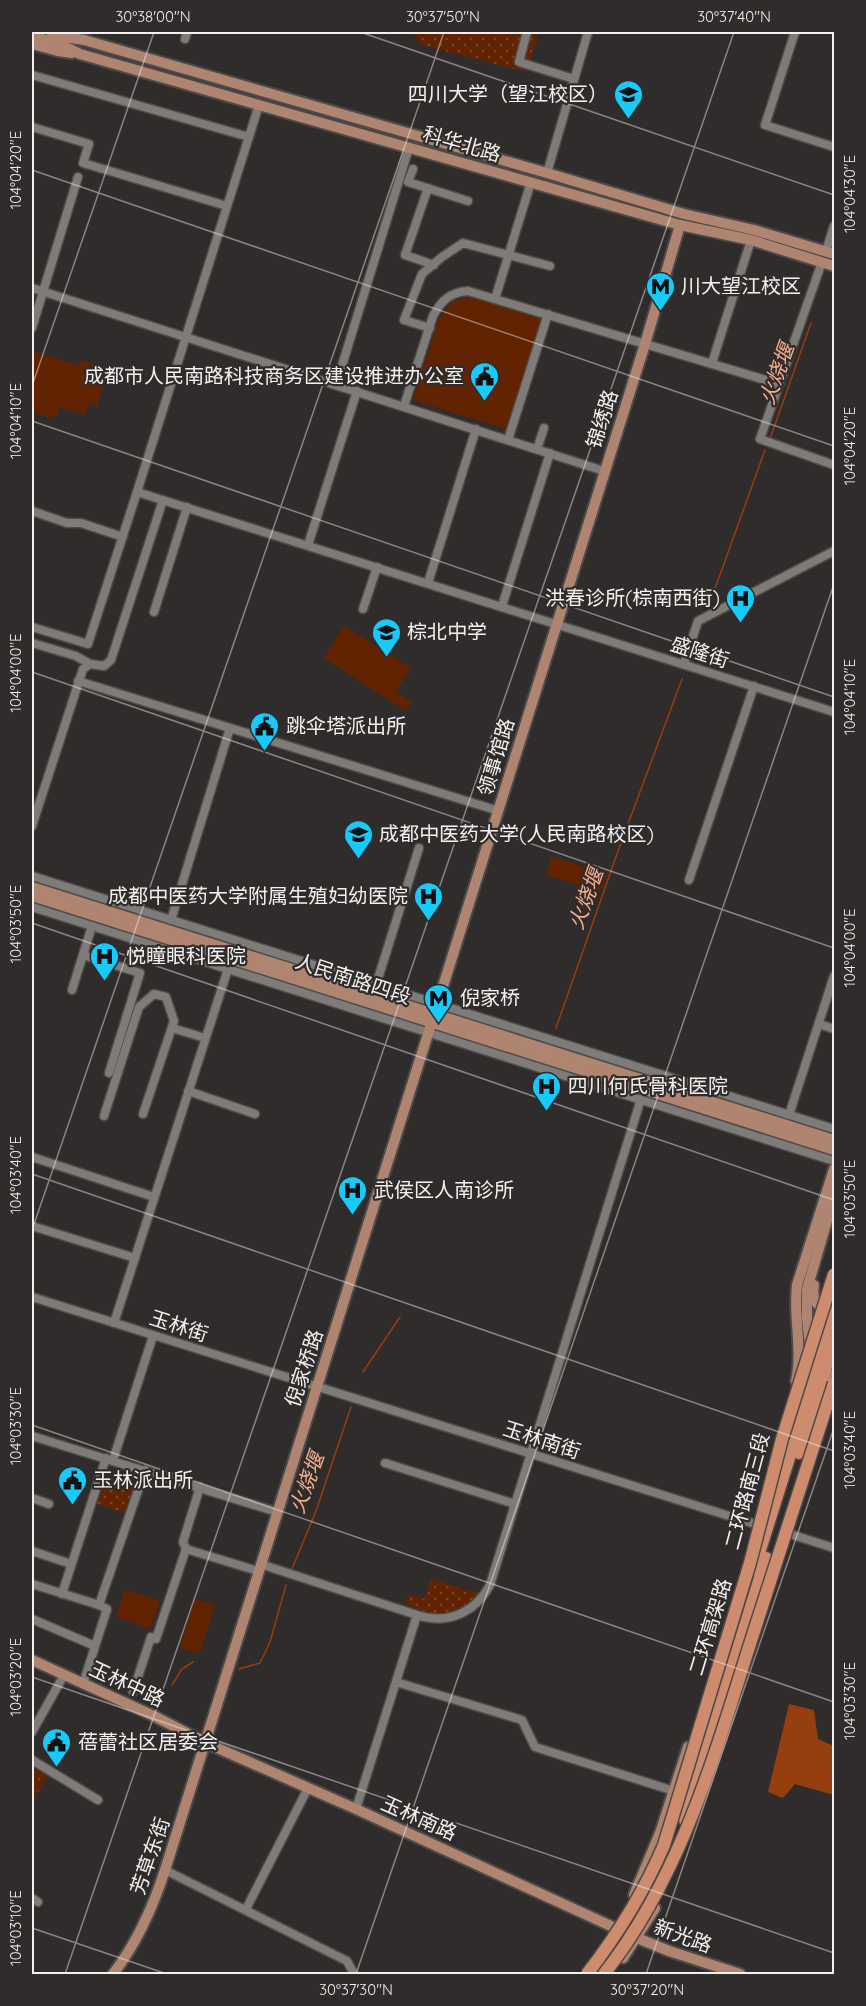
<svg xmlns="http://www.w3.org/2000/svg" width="866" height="2006" viewBox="0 0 866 2006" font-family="Quicksand,'Noto Sans SC',sans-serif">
	<defs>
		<pattern id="grass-dots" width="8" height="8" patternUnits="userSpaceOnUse" patternTransform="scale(1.5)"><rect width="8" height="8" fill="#612300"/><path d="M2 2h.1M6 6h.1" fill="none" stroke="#784326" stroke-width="1.8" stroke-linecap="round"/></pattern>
	</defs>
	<rect width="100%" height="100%" fill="#302c2b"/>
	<!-- grass -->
	<g fill="url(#grass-dots)">
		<path d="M411,32H539L530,61L526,60L523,71L422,45Z"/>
		<path d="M109,1469L137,1478L126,1513L97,1504Z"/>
		<path d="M431,1579L480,1594C451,1623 441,1617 406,1604L409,1594L424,1599Z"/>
		<path d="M32,1764L49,1775L32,1802Z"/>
	</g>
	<!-- garden -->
	<g fill="#612300">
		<path d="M471,297L543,319L508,430L413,400L439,319L453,301Z"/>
		<path d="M32,351L78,365L81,360L108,369L97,406L89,403L85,415L60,407L57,415L50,418L32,412Z"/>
		<path d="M344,626L411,668L396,692L412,702L406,711L324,658Z"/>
		<path d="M552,856L607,874L601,892L546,875Z"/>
		<path d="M125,1589L160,1601L150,1629L116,1617Z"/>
		<path d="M195,1599L215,1605L200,1654L180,1648Z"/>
	</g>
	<!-- water -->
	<path fill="#953e0e" d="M789,1704L814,1710L818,1739L834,1746V1795L795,1784L783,1798L768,1792Z"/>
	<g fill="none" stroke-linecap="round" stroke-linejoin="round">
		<!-- stream -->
		<g stroke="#953e0e" stroke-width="1.5">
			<path d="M771,436L811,323"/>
			<path d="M708,608L765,450"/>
			<path d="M695,642L701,625"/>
			<path d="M556,1028L618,851L682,679"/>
			<path d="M363,1372L400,1317"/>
			<path d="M292,1569L316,1511L351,1407"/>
			<path d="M239,1669L260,1663L270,1642L286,1585"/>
			<path d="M172,1685L182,1669L193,1662"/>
		</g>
		<defs>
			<g id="minor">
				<path d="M527,32L519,62L574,79"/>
				<path d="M795,32L765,125L834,147"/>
				<path d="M185,39L187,32"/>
				<path d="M32,75L249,137"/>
				<path d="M259,105L137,492L834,712"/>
				<path d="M32,127L89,144L83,163L227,206"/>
				<path d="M413,169L408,182L468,201"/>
				<path d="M547,173L588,32"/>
				<path d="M428,188L405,255L434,265"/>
				<path d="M826,251L834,226"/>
				<path d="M822,262L760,439L834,465"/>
				<path d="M32,288L604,471"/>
				<path d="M495,299L531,182"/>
				<path d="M32,328L78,177"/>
				<path d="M430,328L404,320L422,274L442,257L463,243L550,266"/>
				<path d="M712,363L751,240"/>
				<path d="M336,385L409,148"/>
				<path d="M404,406L433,316C441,301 450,292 468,291L779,384"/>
				<path d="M508,440L548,314"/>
				<path d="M537,449L544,428"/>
				<path d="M32,511L67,523H81L123,537"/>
				<path d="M308,545L357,391"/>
				<path d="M428,583L476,429"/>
				<path d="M502,606L550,453"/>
				<path d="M363,609L377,567"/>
				<path d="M154,612L187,507"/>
				<path d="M32,627L88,644L137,492"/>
				<path d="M32,643L76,656L90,664"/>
				<path d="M684,664L698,621L834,551"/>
				<path d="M78,681L499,811"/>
				<path d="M32,826L83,669L90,664L104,666L111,660L163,500"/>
				<path d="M32,876L834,1129"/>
				<path d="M689,880L754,686"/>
				<path d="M32,907L834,1161"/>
				<path d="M171,920L230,728"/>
				<path d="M83,955L140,973L109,1073"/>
				<path d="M376,985L419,848"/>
				<path d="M72,990L92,926"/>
				<path d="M819,1024L834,1029"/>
				<path d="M172,1028L205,1038"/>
				<path d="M188,1091L255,1114"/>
				<path d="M789,1115L834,976"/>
				<path d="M104,1116L139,1007L154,994L166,997L174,1021L143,1114"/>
				<path d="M32,1157L154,1197"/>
				<path d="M32,1226L135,1258"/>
				<path d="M32,1297L758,1525"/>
				<path d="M114,1323L228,969"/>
				<path d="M32,1436L277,1512"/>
				<path d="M113,1460L153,1336"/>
				<path d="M385,1463L515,1504"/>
				<path d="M32,1498L49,1504"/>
				<path d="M790,1534L834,1548"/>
				<path d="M186,1549L258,1571"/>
				<path d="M32,1551L71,1564"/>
				<path d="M260,1564L417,1615L356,1809"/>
				<path d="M32,1584L99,1605"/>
				<path d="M62,1594L106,1458"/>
				<path d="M417,1615C447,1625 475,1613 490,1585L641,1099"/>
				<path d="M32,1619L95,1646"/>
				<path d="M396,1682L522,1720L535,1747L674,1791"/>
				<path d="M83,1684L107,1609L99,1605L145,1470"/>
				<path d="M133,1692L151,1637L156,1639L186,1549L183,1542L200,1487"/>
				<path d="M32,1732L64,1675"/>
				<path d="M32,1760L98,1800"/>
				<path d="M165,1870L347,1961L354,1974"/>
				<path d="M32,1898L38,1902"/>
				<path d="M246,1909L308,1788"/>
			</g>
			<g id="major">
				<path d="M52,35L84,40L547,173L684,214L754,230L834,254"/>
				<path d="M32,36L60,44L80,54L680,225L751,240L834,266"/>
				<path d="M32,44L58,51L72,53"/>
				<path d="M32,887L834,1140"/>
				<path d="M32,896L834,1150"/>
				<path d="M814,1285C812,1293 814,1301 820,1307L828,1308L834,1302"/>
				<path d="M810,1346L807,1319V1289L834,1197"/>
				<path d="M796,1381C803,1349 793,1317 797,1285L834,1169"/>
				<path d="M824,1389L834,1374"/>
				<path d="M32,1660L154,1716L206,1743L356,1809L637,1938L669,1951L740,1974"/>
				<path d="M634,1895L660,1833L688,1747"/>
				<path d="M623,1958L655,1908"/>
				<path d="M113,1974C137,1943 153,1907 165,1870L645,344L680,225"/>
			</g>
			<g id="highway">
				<path d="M799,1453L833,1344"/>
				<path d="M754,1569L795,1439L798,1419L834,1313"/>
				<path d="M685,1820L766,1558"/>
			</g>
		</defs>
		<!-- minor casing -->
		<use href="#minor" stroke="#4d4a48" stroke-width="11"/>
		<!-- major casing -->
		<use href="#major" stroke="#4d4a48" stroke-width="14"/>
		<!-- highway casing -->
		<use href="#highway" stroke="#4d4a48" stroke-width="15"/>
		<!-- minor -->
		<use href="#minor" stroke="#7f7b79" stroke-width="8"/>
		<!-- major -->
		<use href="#major" stroke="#af8572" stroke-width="10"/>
		<!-- highway -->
		<use href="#highway" stroke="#cf8b6d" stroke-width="12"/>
		<defs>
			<g id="highway-bridge">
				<path d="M587,1974C618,1934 644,1892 664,1845L750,1563L782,1439L834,1274"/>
				<path d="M604,1974C679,1879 713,1761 749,1647C777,1559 806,1471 834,1383"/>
			</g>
		</defs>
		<!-- highway-bridge casing -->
		<use href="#highway-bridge" stroke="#4d4a48" stroke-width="15" stroke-linecap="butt"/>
		<!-- highway-bridge -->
		<use href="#highway-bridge" stroke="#cf8b6d" stroke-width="12"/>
	</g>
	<!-- ticks -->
	<path fill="none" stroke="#f3f0ef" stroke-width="1.5" stroke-opacity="0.45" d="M360,32L834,195M32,170L834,446M32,386L154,32M32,421L834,697M32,672L834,948M32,923L834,1200M32,1174L834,1451M32,1230L444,32M32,1425L834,1702M32,1677L834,1953M32,1928L167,1974M65,1974L734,32M356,1974L834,584M646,1974L834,1428"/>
	<!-- icons -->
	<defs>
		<symbol id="university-pin" viewBox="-11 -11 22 30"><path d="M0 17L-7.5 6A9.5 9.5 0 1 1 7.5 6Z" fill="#16cafb" stroke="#302c2b"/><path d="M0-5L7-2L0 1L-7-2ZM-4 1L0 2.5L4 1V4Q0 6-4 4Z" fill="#111"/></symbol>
		<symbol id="metro-pin" viewBox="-11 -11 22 30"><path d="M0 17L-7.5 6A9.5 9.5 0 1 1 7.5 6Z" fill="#16cafb" stroke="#302c2b"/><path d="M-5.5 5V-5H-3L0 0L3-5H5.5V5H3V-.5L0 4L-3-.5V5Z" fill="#111"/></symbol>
		<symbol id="civic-pin" viewBox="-11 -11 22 30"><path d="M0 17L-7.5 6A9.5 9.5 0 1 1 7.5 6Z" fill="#16cafb" stroke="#302c2b"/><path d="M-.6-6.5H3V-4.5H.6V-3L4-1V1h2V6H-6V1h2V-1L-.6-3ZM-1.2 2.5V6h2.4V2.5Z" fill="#111"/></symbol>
		<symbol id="hospital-pin" viewBox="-11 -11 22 30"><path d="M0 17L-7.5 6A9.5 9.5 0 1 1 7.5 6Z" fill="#16cafb" stroke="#302c2b"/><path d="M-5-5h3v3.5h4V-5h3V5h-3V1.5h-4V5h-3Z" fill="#111"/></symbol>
		<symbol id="school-pin" viewBox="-11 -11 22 30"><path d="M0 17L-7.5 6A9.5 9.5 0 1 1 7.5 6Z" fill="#16cafb" stroke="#302c2b"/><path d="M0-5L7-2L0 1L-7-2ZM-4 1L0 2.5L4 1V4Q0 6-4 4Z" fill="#111"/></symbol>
	</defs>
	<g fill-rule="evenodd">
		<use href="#university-pin" x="612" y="78" width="33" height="45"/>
		<use href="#metro-pin" x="644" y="270" width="33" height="45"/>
		<use href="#civic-pin" x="468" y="360" width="33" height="45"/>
		<use href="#hospital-pin" x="724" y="582" width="33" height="45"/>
		<use href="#school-pin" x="370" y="616" width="33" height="45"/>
		<use href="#civic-pin" x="248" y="710" width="33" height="45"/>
		<use href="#university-pin" x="342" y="818" width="33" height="45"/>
		<use href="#hospital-pin" x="412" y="880" width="33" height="45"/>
		<use href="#hospital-pin" x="88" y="940" width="33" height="45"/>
		<use href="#metro-pin" x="422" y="982" width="33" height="45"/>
		<use href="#hospital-pin" x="530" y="1070" width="33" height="45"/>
		<use href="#hospital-pin" x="336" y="1174" width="33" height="45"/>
		<use href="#civic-pin" x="56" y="1464" width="33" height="45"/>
		<use href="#civic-pin" x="40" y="1726" width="33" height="45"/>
	</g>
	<g text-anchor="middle" stroke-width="4.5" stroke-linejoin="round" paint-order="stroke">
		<!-- poi labels -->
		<g font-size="20" fill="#f3f0ef" stroke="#302c2b" text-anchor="start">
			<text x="608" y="101" text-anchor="end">四川大学（望江校区）</text>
			<text x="681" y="293">川大望江校区</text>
			<text x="464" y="383" text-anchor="end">成都市人民南路科技商务区建设推进办公室</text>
			<text x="720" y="605" text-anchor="end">洪春诊所(棕南西街)</text>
			<text x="407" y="639">棕北中学</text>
			<text x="286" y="733">跳伞塔派出所</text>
			<text x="379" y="841">成都中医药大学(人民南路校区)</text>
			<text x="408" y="903" text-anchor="end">成都中医药大学附属生殖妇幼医院</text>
			<text x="126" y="963">悦瞳眼科医院</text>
			<text x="460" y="1005">倪家桥</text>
			<text x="568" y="1093">四川何氏骨科医院</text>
			<text x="374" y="1197">武侯区人南诊所</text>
			<text x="93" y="1487">玉林派出所</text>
			<text x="78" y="1749">蓓蕾社区居委会</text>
		</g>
		<!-- street labels -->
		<g font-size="20" fill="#f3f0ef" stroke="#302c2b">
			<text transform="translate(462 144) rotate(16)" y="7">科华北路</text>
			<text transform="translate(602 419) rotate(-72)" y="7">锦绣路</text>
			<text transform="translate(700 652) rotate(18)" y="7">盛隆街</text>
			<text transform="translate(496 757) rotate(-73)" y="7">领事馆路</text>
			<text transform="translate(353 979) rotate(18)" y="7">人民南路四段</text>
			<text transform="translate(179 1326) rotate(18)" y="7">玉林街</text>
			<text transform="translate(304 1368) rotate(-72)" y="7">倪家桥路</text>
			<text transform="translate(542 1440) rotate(18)" y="7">玉林南街</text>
			<text transform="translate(747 1491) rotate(-75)" y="7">二环路南三段</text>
			<text transform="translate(710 1627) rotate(-73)" y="7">二环高架路</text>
			<text transform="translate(127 1684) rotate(25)" y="7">玉林中路</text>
			<text transform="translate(419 1818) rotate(24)" y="7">玉林南路</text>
			<text transform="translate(150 1856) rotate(-71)" y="7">芳草东街</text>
			<text transform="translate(683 1936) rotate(20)" y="7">新光路</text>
		</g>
		<!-- water labels -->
		<g font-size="21" font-style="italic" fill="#f6ae8e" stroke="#302c2b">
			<text transform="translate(777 374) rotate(-70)" y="7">火烧堰</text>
			<text transform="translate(586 899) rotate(-70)" y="7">火烧堰</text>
			<text transform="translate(307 1483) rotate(-70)" y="7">火烧堰</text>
		</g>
	</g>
	<!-- border -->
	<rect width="866" height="2006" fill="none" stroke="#302c2b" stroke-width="66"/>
	<rect x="33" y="33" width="800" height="1940" fill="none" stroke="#f3f0ef" stroke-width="2"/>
	<g font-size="15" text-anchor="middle" fill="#f3f0ef">
		<text x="153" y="22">30°38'00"N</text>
		<text x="443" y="22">30°37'50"N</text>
		<text x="734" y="22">30°37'40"N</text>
		<text transform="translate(16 170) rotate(-90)" y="5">104°04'20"E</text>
		<text transform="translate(850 194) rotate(-90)" y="5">104°04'30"E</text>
		<text transform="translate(16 421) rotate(-90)" y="5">104°04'10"E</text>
		<text transform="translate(850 446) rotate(-90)" y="5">104°04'20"E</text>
		<text transform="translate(16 673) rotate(-90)" y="5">104°04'00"E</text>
		<text transform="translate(850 697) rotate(-90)" y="5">104°04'10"E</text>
		<text transform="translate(16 924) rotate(-90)" y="5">104°03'50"E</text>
		<text transform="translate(850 948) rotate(-90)" y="5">104°04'00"E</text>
		<text transform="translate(16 1175) rotate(-90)" y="5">104°03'40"E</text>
		<text transform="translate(850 1199) rotate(-90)" y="5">104°03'50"E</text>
		<text transform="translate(16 1426) rotate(-90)" y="5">104°03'30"E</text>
		<text transform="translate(850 1450) rotate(-90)" y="5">104°03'40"E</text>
		<text transform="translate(16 1677) rotate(-90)" y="5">104°03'20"E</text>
		<text transform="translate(850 1701) rotate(-90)" y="5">104°03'30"E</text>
		<text transform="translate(16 1928) rotate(-90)" y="5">104°03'10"E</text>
		<text x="356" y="1995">30°37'30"N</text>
		<text x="647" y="1995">30°37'20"N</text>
	</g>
</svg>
